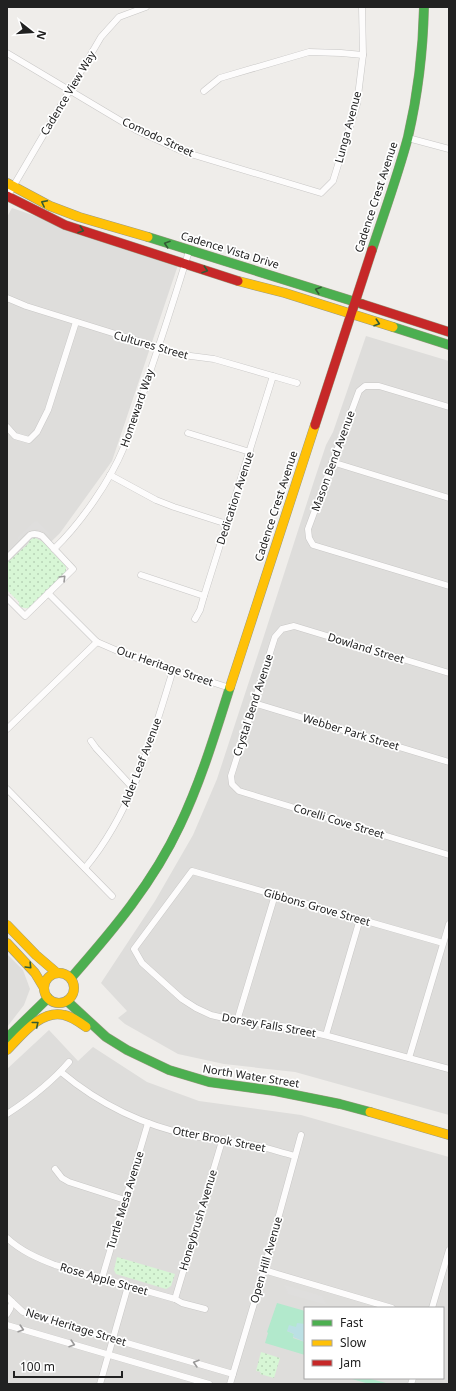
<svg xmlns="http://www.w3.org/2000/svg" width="456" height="1391" viewBox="0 0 456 1391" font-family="'Noto Sans',sans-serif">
	<defs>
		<pattern id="park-dots" width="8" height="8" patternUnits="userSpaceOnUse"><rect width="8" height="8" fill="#d7f6d5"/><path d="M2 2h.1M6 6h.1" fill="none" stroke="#b8d3b7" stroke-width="1.8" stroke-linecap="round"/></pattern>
	</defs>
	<rect width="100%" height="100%" fill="#efedea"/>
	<!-- residential -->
	<g fill="#dedddb" fill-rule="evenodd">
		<path d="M12,208L178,265L112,461L60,533L7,585V217Z"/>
		<path d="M366,336L449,361V1115L295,1072L224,1064L178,1054L125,1024L118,1018L127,1011L101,983L155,901L193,835L217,779L262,642L314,481L326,445L333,432Z"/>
		<path d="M7,954L23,970L30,989L24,1005L7,1027Z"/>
		<path d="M49,1030L78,1061L93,1047L147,1082L199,1101L301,1115L449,1157V1384H7V1069ZM305,1308H443V1378H305Z"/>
	</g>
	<!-- park -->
	<g fill="url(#park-dots)">
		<path d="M34,538C47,540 54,558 66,565V573L34,602L33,606C28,609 25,609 19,606V602L7,590V563L28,544L30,540Z"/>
		<path d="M117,1257L175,1274L171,1286L166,1289L116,1274L114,1270Z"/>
		<path d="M261,1352L280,1358L274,1378L260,1374L261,1372L256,1371Z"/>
	</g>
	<!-- pitch -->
	<g fill="#b2e9cc">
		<path d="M277,1303L305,1311V1324L296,1327L287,1331L294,1334L293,1338L305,1342V1355L265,1343L268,1333L267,1332Z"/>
		<path d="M353,1378H367L386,1383L369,1384L352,1379Z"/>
	</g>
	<!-- parking -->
	<g fill="#dfdedd">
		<path d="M35,521L36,522L37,521L49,533V535L43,531L36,529L25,533L18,540V537Z"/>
		<path d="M284,1285L322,1296L327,1305L288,1294Z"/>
	</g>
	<!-- water -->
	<path fill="#bbe0e4" d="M297,1323L305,1324V1342L293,1337L294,1334L287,1331L289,1325L296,1327Z"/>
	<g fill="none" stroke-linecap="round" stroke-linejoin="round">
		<defs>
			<g id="street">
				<path d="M7,53L136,130L184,152L321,193L333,181L357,104L363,55L362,7"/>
				<path d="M204,91L220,78L309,52L341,53L363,55"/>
				<path d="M408,138L449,149"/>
				<path d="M7,197L101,37L119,17L146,7"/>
				<path d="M7,298L26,306L183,355L214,359L297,383"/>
				<path d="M449,407L379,386H365L359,391L308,529L309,538L313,545L449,586"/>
				<path d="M7,427L15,436L29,440L37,432L48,410L76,322"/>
				<path d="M188,433L250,452"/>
				<path d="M332,462L449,498"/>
				<path d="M110,475L156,500L174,507L227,524"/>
				<path d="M54,549C81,523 110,481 124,447C135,421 143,393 152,366C165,328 177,290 189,251"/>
				<path d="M7,558L30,535C35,533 38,534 42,536L73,569L25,616L7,598"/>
				<path d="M141,575L204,596"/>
				<path d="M48,593L97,642L127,655L230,688"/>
				<path d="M195,619L200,610L204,596L273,376"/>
				<path d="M449,673L294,626L282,629L275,637L231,776L232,784L239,791L449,855"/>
				<path d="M254,703L449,762"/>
				<path d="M7,729L97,642"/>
				<path d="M91,741L96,748L133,788"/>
				<path d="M7,789L112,896"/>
				<path d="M85,868C132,812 152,739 173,670"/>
				<path d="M443,943L192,871L134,949L142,963L182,999L196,1008L211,1015L237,1021L290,1027L328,1036L449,1069"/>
				<path d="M237,1021L275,895"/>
				<path d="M326,1035L360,919"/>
				<path d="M409,1058L449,924"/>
				<path d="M61,1072C99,1104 145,1126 194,1136C214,1140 234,1141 254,1145C268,1148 282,1153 295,1156"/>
				<path d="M7,1114C30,1099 51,1083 69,1062"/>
				<path d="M55,1169L62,1178L69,1182L125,1200"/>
				<path d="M7,1238C21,1251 37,1258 55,1265L175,1299L182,1303L205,1309"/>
				<path d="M264,1270L392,1308"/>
				<path d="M102,1278L148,1123"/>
				<path d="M7,1297L23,1312L31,1315L233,1374"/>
				<path d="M175,1299L222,1141"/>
				<path d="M432,1308L449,1250"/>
				<path d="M7,1314L10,1309L12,1302"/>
				<path d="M7,1325L209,1384"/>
				<path d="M100,1384L128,1286"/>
				<path d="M230,1384L264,1270L301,1135"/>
				<path d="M411,1384L413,1378"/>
			</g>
			<g id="fast">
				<path d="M148,237L362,304"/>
				<path d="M372,250C384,213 398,175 408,137C418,94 423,51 424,7"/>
				<path d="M393,327L449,345"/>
				<path d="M71,978C113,930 153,883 180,825C201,781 215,734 230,687"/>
				<path d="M67,1001L106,1037L127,1050L169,1070L209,1082L275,1091L340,1104L370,1112"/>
				<path d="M7,1038L48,998"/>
			</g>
			<g id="slow">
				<path d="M7,183L50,206L79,217L148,237"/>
				<path d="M238,281L285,293L393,327"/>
				<path d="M230,687L315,425"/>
				<path d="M7,925L36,955L57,973"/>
				<path d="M7,943L35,973L44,988"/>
				<circle cx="59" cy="988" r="15"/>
				<path d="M7,1050C21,1036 41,1009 64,1015C73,1017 79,1022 86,1027"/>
				<path d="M370,1112L449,1135"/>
			</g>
			<g id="jam">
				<path d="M7,196L65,225L238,281"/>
				<path d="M362,304L449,332"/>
				<path d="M315,425L372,250"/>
			</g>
		</defs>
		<!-- street casing -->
		<use href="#street" stroke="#c8c7c6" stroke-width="7"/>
		<!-- fast casing -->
		<use href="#fast" stroke="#9b9a80" stroke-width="10"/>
		<!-- slow casing -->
		<use href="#slow" stroke="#9b9a80" stroke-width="10"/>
		<!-- jam casing -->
		<use href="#jam" stroke="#9b9a80" stroke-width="10"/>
		<!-- street -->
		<use href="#street" stroke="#fdfcfc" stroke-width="6"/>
		<!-- fast -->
		<use href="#fast" stroke="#4caf50" stroke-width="9"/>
		<!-- slow -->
		<use href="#slow" stroke="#ffc107" stroke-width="9"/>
		<!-- jam -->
		<use href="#jam" stroke="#c62828" stroke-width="9"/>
	</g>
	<!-- one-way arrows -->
	<defs><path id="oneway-chevron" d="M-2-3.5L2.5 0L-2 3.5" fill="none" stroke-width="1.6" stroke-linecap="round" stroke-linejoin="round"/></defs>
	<g stroke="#325a34">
		<use href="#oneway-chevron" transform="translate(44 203) rotate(-153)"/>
		<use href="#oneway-chevron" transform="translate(81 230) rotate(18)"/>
		<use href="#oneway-chevron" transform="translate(167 244) rotate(-162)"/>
		<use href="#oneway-chevron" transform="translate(205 270) rotate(18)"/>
		<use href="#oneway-chevron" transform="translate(318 290) rotate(-162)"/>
		<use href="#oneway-chevron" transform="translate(377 323) rotate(18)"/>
		<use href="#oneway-chevron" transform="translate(29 966) rotate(46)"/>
		<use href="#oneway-chevron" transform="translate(36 1024) rotate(-39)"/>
	</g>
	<g stroke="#9a9999">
		<use href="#oneway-chevron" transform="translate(63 578) rotate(-45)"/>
		<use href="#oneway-chevron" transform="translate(21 1329) rotate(17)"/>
		<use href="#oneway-chevron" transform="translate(72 1344) rotate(17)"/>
		<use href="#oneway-chevron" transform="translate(196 1363) rotate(-164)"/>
	</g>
	<g text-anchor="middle" stroke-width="3.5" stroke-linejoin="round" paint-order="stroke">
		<!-- street labels -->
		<g font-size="11" fill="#212121" stroke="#fff">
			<text transform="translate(68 93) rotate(-59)" y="4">Cadence View Way</text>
			<text transform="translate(348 127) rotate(-75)" y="4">Lunga Avenue</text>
			<text transform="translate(158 137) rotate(25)" y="4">Comodo Street</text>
			<text transform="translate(376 197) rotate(-72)" y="4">Cadence Crest Avenue</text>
			<text transform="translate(230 250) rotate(17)" y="4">Cadence Vista Drive</text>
			<text transform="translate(151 345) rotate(16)" y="4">Cultures Street</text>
			<text transform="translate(137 408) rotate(-71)" y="4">Homeward Way</text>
			<text transform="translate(333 461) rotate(-70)" y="4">Mason Bend Avenue</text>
			<text transform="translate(235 498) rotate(-72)" y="4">Dedication Avenue</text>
			<text transform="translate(276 506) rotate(-72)" y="4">Cadence Crest Avenue</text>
			<text transform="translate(366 648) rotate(17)" y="4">Dowland Street</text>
			<text transform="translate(165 666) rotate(19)" y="4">Our Heritage Street</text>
			<text transform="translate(253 705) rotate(-72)" y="4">Crystal Bend Avenue</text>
			<text transform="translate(351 732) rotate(17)" y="4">Webber Park Street</text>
			<text transform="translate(141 762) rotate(-69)" y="4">Alder Leaf Avenue</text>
			<text transform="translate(339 821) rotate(17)" y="4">Corelli Cove Street</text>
			<text transform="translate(317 907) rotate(16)" y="4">Gibbons Grove Street</text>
			<text transform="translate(269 1025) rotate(10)" y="4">Dorsey Falls Street</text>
			<text transform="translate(251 1076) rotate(9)" y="4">North Water Street</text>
			<text transform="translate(219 1139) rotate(11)" y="4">Otter Brook Street</text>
			<text transform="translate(125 1200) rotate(-73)" y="4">Turtle Mesa Avenue</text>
			<text transform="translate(198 1220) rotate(-73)" y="4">Honeybrush Avenue</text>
			<text transform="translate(266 1260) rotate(-74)" y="4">Open Hill Avenue</text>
			<text transform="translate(104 1279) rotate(16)" y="4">Rose Apple Street</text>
			<text transform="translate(76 1327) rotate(17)" y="4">New Heritage Street</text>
		</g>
	</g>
	<!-- border -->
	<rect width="456" height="1391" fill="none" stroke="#212121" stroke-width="16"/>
	<!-- legend -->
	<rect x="304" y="1307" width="140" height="72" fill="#ffffff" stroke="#a6a6a6"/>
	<rect x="312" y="1320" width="20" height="6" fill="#4caf50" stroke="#a6a6a6"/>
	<text x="340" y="1327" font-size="12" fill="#212121">Fast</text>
	<rect x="312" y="1340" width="20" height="6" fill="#ffc107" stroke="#a6a6a6"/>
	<text x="340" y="1347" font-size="12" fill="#212121">Slow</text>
	<rect x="312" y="1360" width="20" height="6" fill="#c62828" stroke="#a6a6a6"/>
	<text x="340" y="1367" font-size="12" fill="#212121">Jam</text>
	<!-- north arrow -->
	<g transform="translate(32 32) rotate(107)" stroke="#ffffff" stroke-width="3" paint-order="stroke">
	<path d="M0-3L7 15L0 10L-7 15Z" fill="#212121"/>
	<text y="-6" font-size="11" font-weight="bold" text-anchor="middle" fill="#212121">N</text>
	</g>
	<!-- scale -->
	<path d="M14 1371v6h108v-6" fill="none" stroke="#212121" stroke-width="2"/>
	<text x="20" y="1371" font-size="12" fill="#212121" stroke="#ffffff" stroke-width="3" paint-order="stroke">100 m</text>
</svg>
